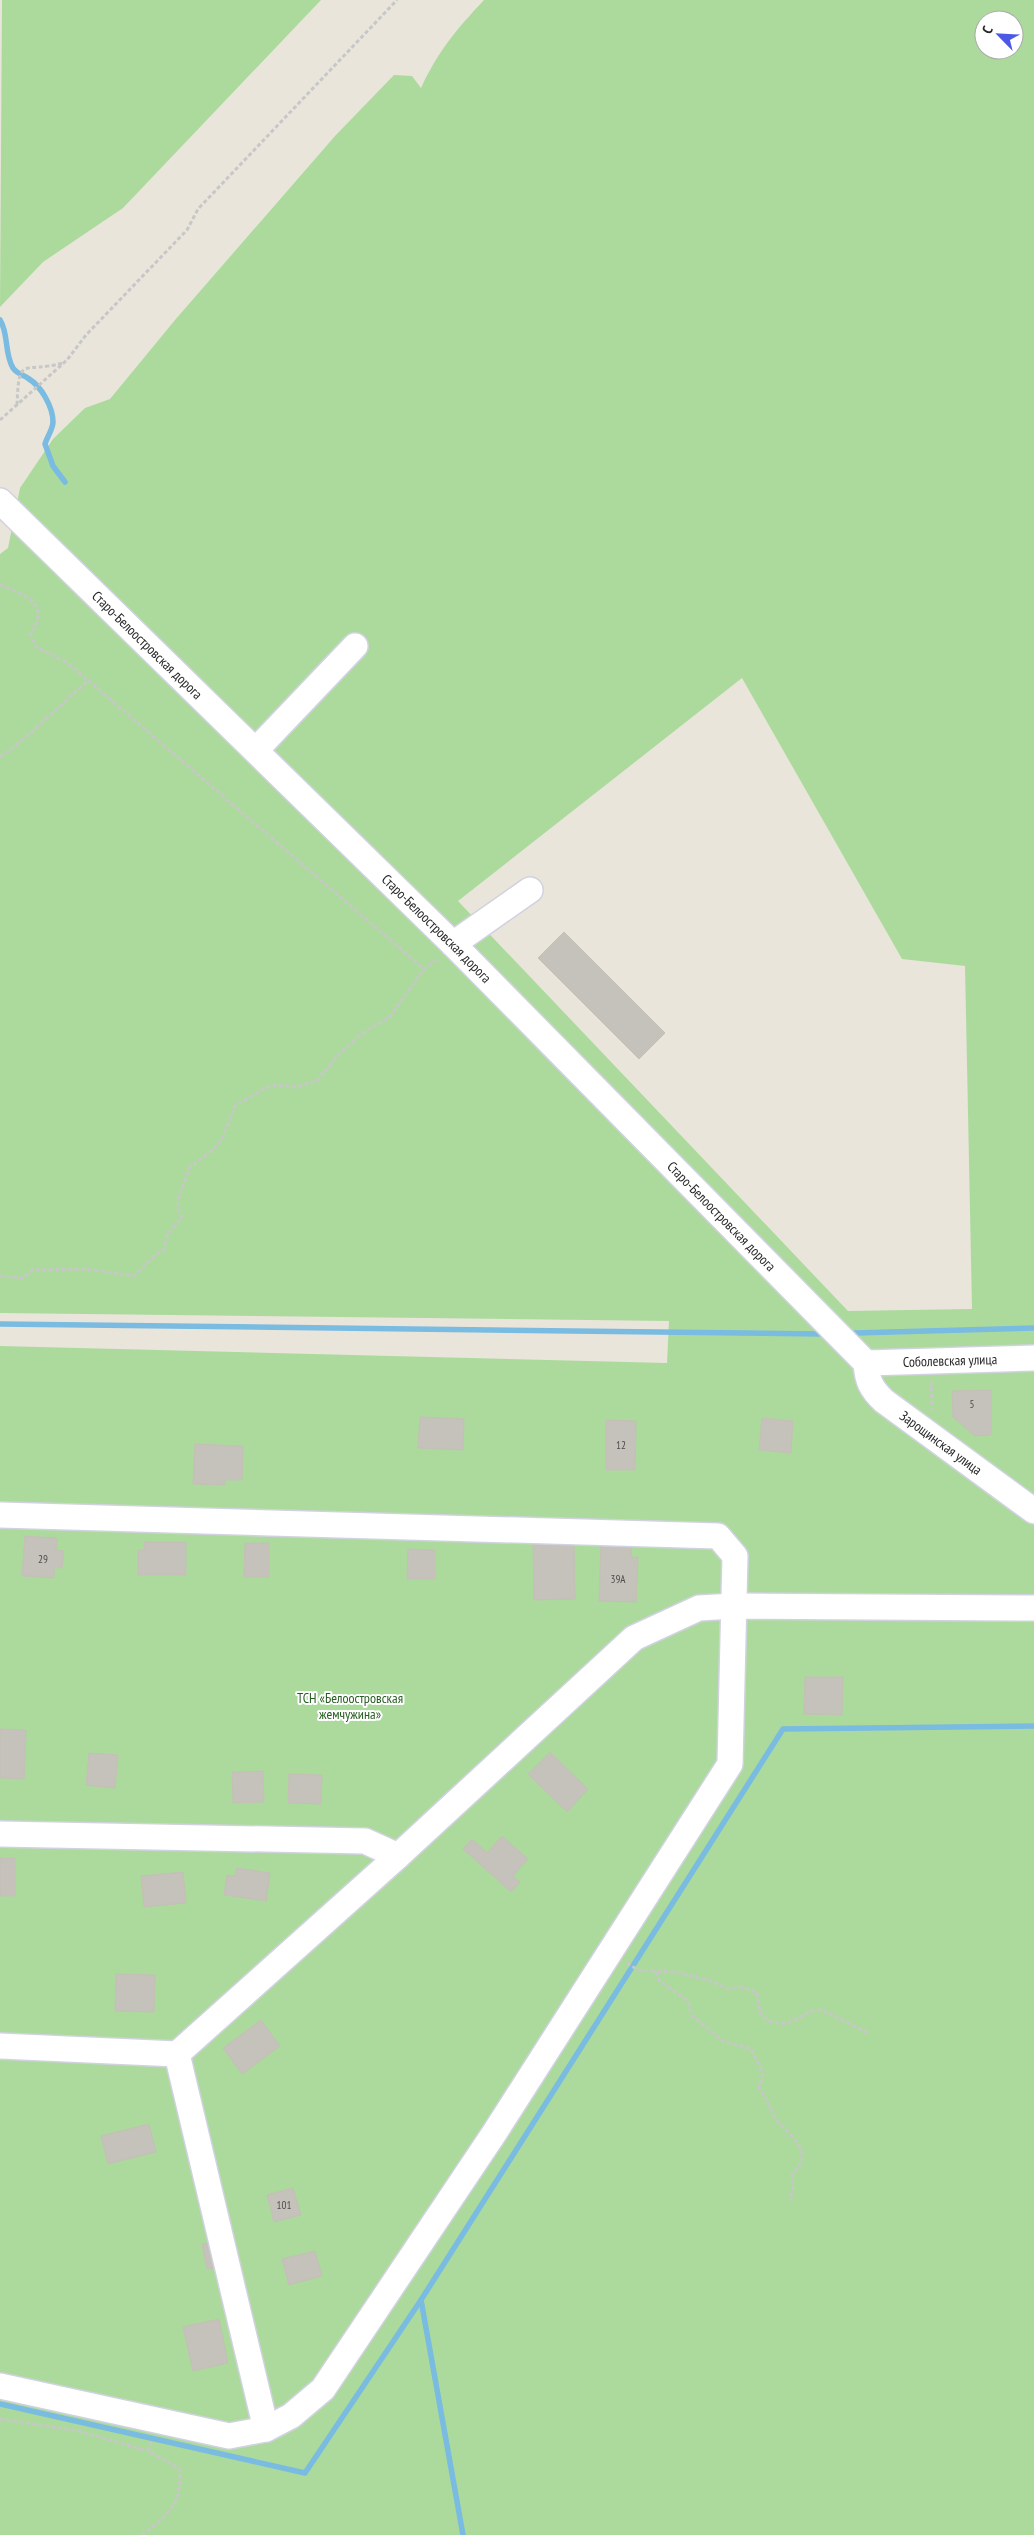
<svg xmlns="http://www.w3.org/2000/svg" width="1034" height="2535" viewBox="0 0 1034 2535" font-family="'PT Sans Narrow',sans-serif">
	<rect width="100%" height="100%" fill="#e9e5db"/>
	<!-- green -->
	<g fill="#acda9d" fill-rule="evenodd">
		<path d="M2,0H321L123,208L43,262L0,307Z"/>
		<path d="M484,0H1034V2535H0V1346L667,1363L669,1321L0,1313V554L8,548L20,488L53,439L85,408L110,399L175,320L335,136L394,75L412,76L421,88C439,50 455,31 484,0ZM984,20H1014V50H984ZM742,678L902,959L965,966L972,1309L848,1311L458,901Z"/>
	</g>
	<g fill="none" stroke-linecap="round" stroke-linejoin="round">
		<!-- stream -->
		<g stroke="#79bbe1" stroke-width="5.5">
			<path d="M0,320C9,334 4,353 13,368C17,374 24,375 29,379C41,386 53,407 53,422C53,429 47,437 45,444L53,466L65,482"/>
			<path d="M0,1324L822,1334"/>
			<path d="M855,1333L1034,1328"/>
			<path d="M421,2300L463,2535"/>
			<path d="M0,2404L305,2473L421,2300L783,1729L1034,1726"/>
		</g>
	</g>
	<!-- building -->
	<g fill="#c5c1bb" stroke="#c4c0b5">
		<path d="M564,932L665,1033L639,1059L538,958Z"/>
		<path d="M991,1390V1435L975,1436L953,1417L952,1391Z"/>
		<path d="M420,1417L464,1419L463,1450L418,1448Z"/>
		<path d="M762,1418L793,1421L791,1453L759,1450Z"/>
		<path d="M606,1420L636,1421L635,1470H606Z"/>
		<path d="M195,1444L243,1446L242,1480H225V1485L193,1484Z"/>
		<path d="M25,1536L57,1538L56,1550L64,1551L62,1568H54V1578L22,1576Z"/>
		<path d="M574,1541L575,1599L534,1600L533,1542Z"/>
		<path d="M144,1542H186V1575H138V1550H144Z"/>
		<path d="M601,1542L632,1543L631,1557H638L636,1602L599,1601Z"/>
		<path d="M245,1543H269V1577H244Z"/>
		<path d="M408,1549L435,1550V1579H407Z"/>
		<path d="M805,1677H843L842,1715L804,1714Z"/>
		<path d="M0,1729L26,1730L24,1779L0,1778Z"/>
		<path d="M550,1752L588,1789L567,1812L528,1774Z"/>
		<path d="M89,1753L118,1755L115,1788L86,1785Z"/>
		<path d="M263,1771L264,1802L233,1803L232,1772Z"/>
		<path d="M289,1774L322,1775L321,1804L288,1803Z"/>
		<path d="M502,1836L528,1859L513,1876L520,1882L511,1892L463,1849L472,1839L487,1853Z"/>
		<rect x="0" y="1858" width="15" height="38"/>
		<path d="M237,1868L270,1873L266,1901L224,1895L227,1875L235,1876Z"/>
		<path d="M183,1872L186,1903L144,1907L141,1876Z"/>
		<path d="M116,1974L155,1975L154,2012L115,2011Z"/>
		<path d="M261,2020L280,2046L242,2074L223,2048Z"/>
		<path d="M149,2124L156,2152L108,2164L101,2136Z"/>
		<path d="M293,2188L301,2215L274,2222L267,2195Z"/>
		<path d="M218,2241L223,2266L207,2269L202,2244Z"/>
		<path d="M315,2251L322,2276L289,2285L282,2259Z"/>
		<path d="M219,2319L228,2363L193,2371L183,2327Z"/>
	</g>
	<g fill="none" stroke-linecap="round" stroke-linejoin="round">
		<defs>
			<g id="minor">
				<path id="s1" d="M0,501L453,944L866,1363"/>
				<path d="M256,750L355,646"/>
				<path d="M453,944L530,890"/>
				<path id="s2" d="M866,1363C867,1380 871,1389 884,1401L1034,1511"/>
				<path id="s3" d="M866,1363L1034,1358"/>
				<path d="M0,1515L718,1536L735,1556L730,1764L495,2132L323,2389L291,2416L266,2429L229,2436L0,2386"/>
				<path d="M0,1834L365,1841L398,1856"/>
				<path d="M0,2046L177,2054L398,1856L634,1638L699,1608L735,1606L1034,1608"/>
				<path d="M177,2054L266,2429"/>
			</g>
		</defs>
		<!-- minor casing -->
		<use href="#minor" stroke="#d1d2e0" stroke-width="28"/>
		<!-- path -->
		<g stroke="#c7c7c7" stroke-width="3" stroke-dasharray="4 2.5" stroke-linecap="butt">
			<path d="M17,405C19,354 22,374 63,363"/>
			<path d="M0,420L67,360L86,335L187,230L198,209L397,0"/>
			<path d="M0,585C23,594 53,604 30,633L36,647L68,663L424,969"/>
			<path d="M0,757C32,735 59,705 89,680"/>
			<path d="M0,1276L23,1278L32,1270L85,1269L134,1276L154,1256L164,1249L167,1235L182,1217L178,1209L179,1196L190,1167L215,1148L222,1139L235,1106L265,1088L275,1085L294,1087L317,1081L341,1052L365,1031L389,1018L424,969L438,958"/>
			<path d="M931,1381L932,1410"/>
			<path d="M627,1963L638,1970L676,1972L708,1980L729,1989L740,1987L757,1992L760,2012L767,2021L786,2024L811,2011L822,2010L868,2033"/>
			<path d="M656,1972L659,1980L688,2001L691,2015L723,2041L751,2049L763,2073L759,2088C768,2100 768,2105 774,2116C781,2129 812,2147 799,2166C797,2169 794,2171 792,2175L793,2186L790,2201"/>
			<path d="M0,2419L79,2431L148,2451"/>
			<path d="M142,2535C169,2514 181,2506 180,2469L148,2451L152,2440"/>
		</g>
		<!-- minor -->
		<use href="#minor" stroke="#fff" stroke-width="25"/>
	</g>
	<g text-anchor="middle" stroke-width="4" stroke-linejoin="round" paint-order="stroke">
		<!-- number labels -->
		<g font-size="11" fill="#4f4e4d">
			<text x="972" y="1408">5</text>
			<text x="621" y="1449">12</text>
			<text x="43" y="1563">29</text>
			<text x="618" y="1583">39А</text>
			<text x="284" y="2209">101</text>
		</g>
		<!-- street labels -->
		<g font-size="14" fill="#282828" stroke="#fff">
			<text dy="5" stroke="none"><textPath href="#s1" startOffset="206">Старо-Белоостровская дорога</textPath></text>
			<text dy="5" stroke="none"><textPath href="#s1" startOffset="611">Старо-Белоостровская дорога</textPath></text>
			<text dy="5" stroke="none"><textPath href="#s1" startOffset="1016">Старо-Белоостровская дорога</textPath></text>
			<text dy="5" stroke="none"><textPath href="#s3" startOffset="84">Соболевская улица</textPath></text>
			<text dy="5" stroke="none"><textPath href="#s2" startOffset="114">Зарощинская улица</textPath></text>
		</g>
		<!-- park labels -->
		<g font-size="14" fill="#275d21" stroke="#fff">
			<text x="350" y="1703">ТСН «Белоостровская<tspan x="350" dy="16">жемчужина»</tspan></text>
		</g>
	</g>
	<!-- north arrow -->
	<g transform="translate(999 35) rotate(294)"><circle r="24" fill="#ffffff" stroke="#a9a9a9"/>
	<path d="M0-4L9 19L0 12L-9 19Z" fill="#4c59e6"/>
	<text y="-8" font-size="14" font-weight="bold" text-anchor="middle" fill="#282828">С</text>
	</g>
</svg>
